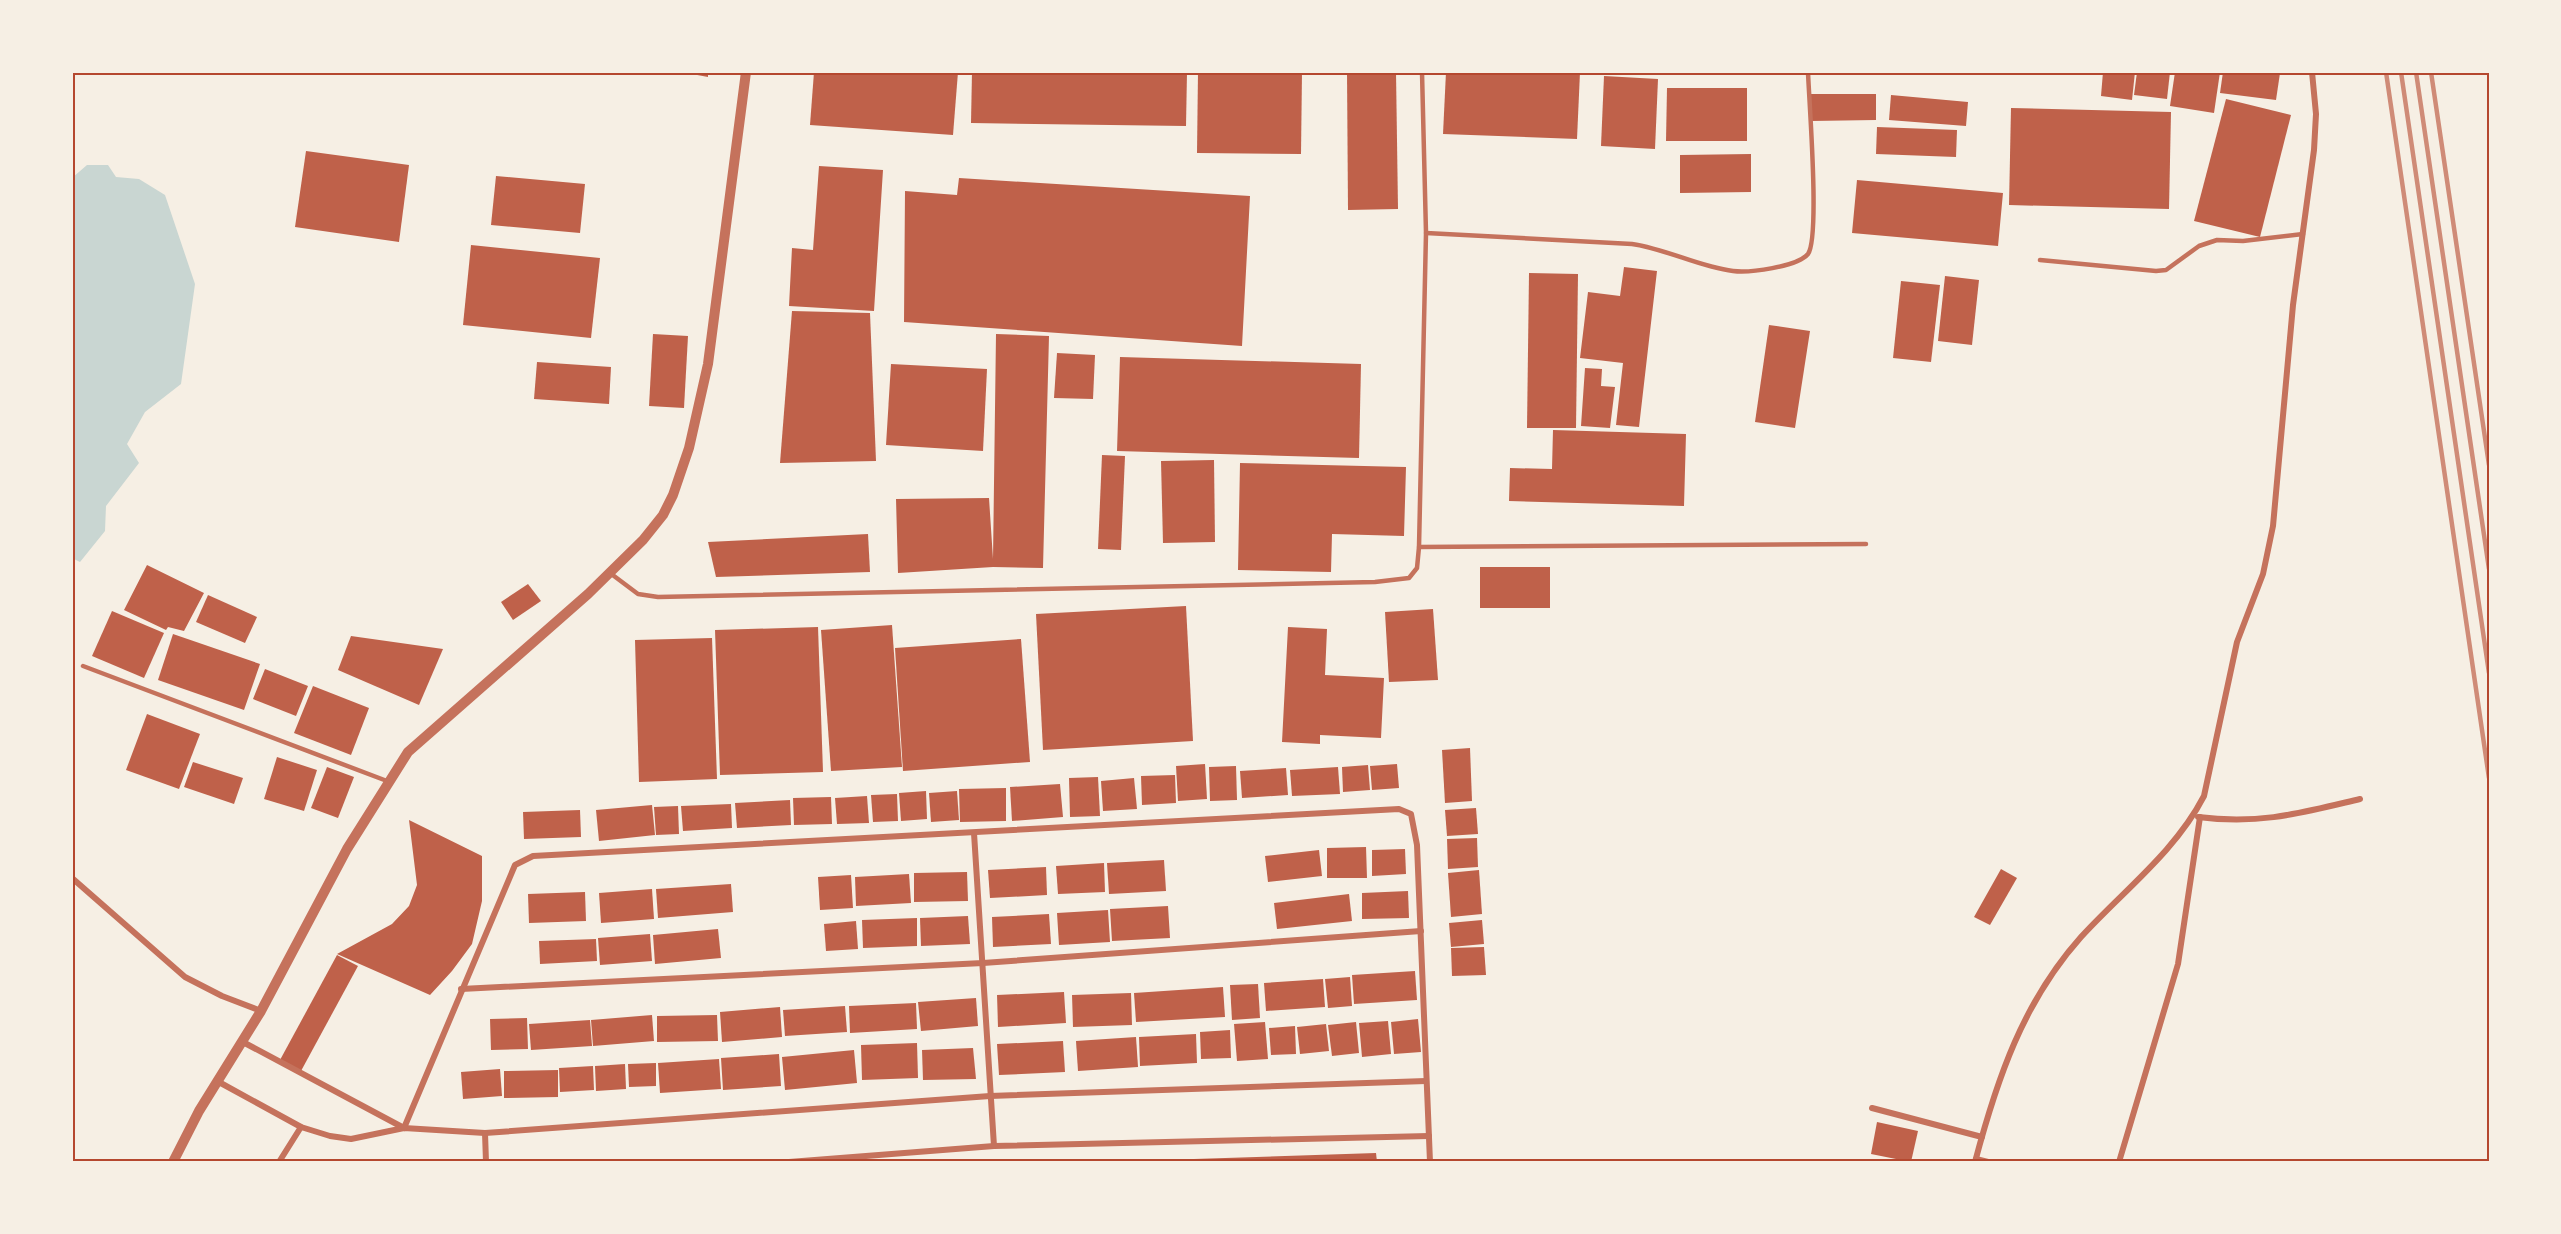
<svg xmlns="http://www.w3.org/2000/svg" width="2561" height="1234" viewBox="0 0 2561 1234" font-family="'PT Sans',sans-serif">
	<rect width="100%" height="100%" fill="#f6efe4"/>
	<!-- water -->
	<path fill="#c9d6d2" d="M87,165H108L116,177L139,179L165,195L195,284L181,384L145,412L127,444L139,463L106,506L105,531L80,562L72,558V178Z"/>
	<!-- building -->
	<g fill="#bf614a">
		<path d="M681,72H708V77Z"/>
		<path d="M814,72H958L953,135L810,125Z"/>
		<path d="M972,72H1187L1186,126L971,123Z"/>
		<path d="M1198,72H1302L1301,154L1197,153Z"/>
		<path d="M1347,72H1396L1398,209L1348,210Z"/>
		<path d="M1446,72H1580L1577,139L1443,134Z"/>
		<path d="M2103,72H2135L2132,100L2101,96Z"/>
		<path d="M2137,72H2170L2167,99L2134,95Z"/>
		<path d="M2175,72H2220L2214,113L2170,106Z"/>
		<path d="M2223,72L2280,73L2276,100L2220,93Z"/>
		<path d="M1604,76L1658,79L1655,149L1601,146Z"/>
		<path d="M1667,88H1747V141H1666Z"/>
		<path d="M1811,94H1876V120L1811,121Z"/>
		<path d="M1891,95L1968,102L1966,126L1889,120Z"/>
		<path d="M2226,99L2291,115L2260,237L2194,221Z"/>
		<path d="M2011,108L2171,112L2169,209L2009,205Z"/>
		<path d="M1877,127L1957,130L1956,157L1876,154Z"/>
		<path d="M306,151L409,165L399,242L295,227Z"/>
		<path d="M1751,154V192L1680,193V155Z"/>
		<path d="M819,166L883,170L874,311L789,306L792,248L813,250Z"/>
		<path d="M496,176L585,184L580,233L491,225Z"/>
		<path d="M959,178L1250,196L1242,346L904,322L905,191L957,195Z"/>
		<path d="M1857,180L2003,193L1998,246L1852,233Z"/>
		<path d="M471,245L600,258L591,338L463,325Z"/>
		<path d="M1624,267L1657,271L1639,427L1616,425L1623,363L1580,358L1588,292L1620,296Z"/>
		<path d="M1529,273L1578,274L1576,428H1527Z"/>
		<path d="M1945,276L1979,280L1972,345L1938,341Z"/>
		<path d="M1901,281L1940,285L1931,362L1893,358Z"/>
		<path d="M792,311L870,313L876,461L780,463Z"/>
		<path d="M1769,325L1810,331L1795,428L1755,422Z"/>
		<path d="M653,334L688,336L684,408L649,406Z"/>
		<path d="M996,334L1049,336L1043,568L993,567L898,573L896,499L989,498L993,559Z"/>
		<path d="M1057,353L1095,355L1093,399L1054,398Z"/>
		<path d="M1120,357L1361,364L1359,458L1117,451Z"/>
		<path d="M537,362L611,367L609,404L534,399Z"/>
		<path d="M891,364L987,369L983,451L886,445Z"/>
		<path d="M1585,368L1602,369L1601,386L1615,387L1610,428L1581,426Z"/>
		<path d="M1553,430L1686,434L1684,506L1509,501L1510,468L1552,469Z"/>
		<path d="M1102,455L1125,456L1121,550L1098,549Z"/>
		<path d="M1214,460L1215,542L1163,543L1161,461Z"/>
		<path d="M1240,463L1406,467L1404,536L1332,534L1331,572L1238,570Z"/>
		<path d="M868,534L870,572L716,577L708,542Z"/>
		<path d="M147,565L204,593L184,631L168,627L166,630L124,610Z"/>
		<rect x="1480" y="567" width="70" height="41"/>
		<path d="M528,584L541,601L513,620L501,602Z"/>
		<path d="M208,595L257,617L245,643L196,622Z"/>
		<path d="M1186,606L1193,741L1043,750L1036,614Z"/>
		<path d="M1433,609L1438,680L1389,682L1385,612Z"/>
		<path d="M112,611L164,633L144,678L92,656Z"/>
		<path d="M892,625L902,767L831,771L821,630Z"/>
		<path d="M818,627L823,772L720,775L715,630Z"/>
		<path d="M1288,627L1327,629L1325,675L1384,678L1381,738L1320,735V744L1282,742Z"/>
		<path d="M173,634L260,664L244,710L158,680Z"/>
		<path d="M351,636L443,649L419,705L338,670Z"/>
		<path d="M712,638L717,779L639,782L635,640Z"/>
		<path d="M1021,639L1030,762L903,771L895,648Z"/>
		<path d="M265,669L308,686L296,716L253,699Z"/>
		<path d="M313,686L369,708L351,755L294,733Z"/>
		<path d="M147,714L200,734L179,789L126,770Z"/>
		<path d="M1470,748L1472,801L1445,803L1442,750Z"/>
		<path d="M277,757L317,770L304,811L264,799Z"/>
		<path d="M193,762L243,778L234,804L184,787Z"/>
		<path d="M1205,764L1207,799L1178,801L1176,766Z"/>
		<path d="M1397,764L1399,788L1372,790L1370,766Z"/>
		<path d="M1368,765L1370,790L1343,792L1342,767Z"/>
		<path d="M1236,766L1237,800L1210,801L1209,767Z"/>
		<path d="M327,767L354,777L338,818L311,808Z"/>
		<path d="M1338,767L1340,794L1292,796L1290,770Z"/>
		<path d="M1286,768L1288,795L1242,798L1240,771Z"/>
		<path d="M1175,775L1176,803L1142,805L1141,776Z"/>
		<path d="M1098,777L1100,816L1070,817L1069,778Z"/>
		<path d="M1134,778L1137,809L1103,811L1101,781Z"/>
		<path d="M1060,784L1063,817L1012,821L1010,787Z"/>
		<path d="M1006,788V821L960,822L959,789Z"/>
		<path d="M926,791L927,819L901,821L899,793Z"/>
		<path d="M957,791L959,820L931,822L929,793Z"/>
		<path d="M897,794L898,821L873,822L871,795Z"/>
		<path d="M867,796L869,823L837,824L835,798Z"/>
		<path d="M831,797L832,824L794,825L793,798Z"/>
		<path d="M790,800L791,825L737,828L735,803Z"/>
		<path d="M731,804L732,828L683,831L681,806Z"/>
		<path d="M652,805L655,835L599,841L596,810Z"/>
		<path d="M678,806L679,834L656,835L654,807Z"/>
		<path d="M1476,808L1478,834L1447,836L1445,810Z"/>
		<path d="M580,810L581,837L524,839L523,812Z"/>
		<path d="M409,820L482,856V901L472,944L452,971L430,995L337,954L392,924L409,906L417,885Z"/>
		<path d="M1477,838L1478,867L1448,869L1447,839Z"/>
		<path d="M1366,847L1367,878H1327V848Z"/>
		<path d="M1405,849L1406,874L1372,876V850Z"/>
		<path d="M1319,850L1322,876L1268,882L1265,856Z"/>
		<path d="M1164,860L1166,891L1109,894L1107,863Z"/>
		<path d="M1104,863L1105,892L1058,894L1056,866Z"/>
		<path d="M1046,867L1047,895L990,898L988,870Z"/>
		<path d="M2001,869L2017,878L1990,925L1974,917Z"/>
		<path d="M1479,870L1482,914L1451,917L1448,873Z"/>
		<path d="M967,872L968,901L914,902V873Z"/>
		<path d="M909,874L911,903L856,906L855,877Z"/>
		<path d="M851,875L853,908L820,910L818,877Z"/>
		<path d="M731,884L733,912L658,918L656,889Z"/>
		<path d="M652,889L654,919L601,923L599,893Z"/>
		<path d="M1408,891L1409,918L1362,919V893Z"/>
		<path d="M585,892L586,921L529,923L528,894Z"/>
		<path d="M1349,894L1352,921L1277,929L1274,903Z"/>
		<path d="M1168,906L1170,938L1112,941L1110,909Z"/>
		<path d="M1108,910L1110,942L1059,945L1057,913Z"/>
		<path d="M1049,914L1051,944L993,947L992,917Z"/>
		<path d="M968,916L970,944L921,946L920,918Z"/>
		<path d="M917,918V946L863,948L862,920Z"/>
		<path d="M1482,920L1484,944L1451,947L1449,923Z"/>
		<path d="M856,921L858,949L826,951L824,924Z"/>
		<path d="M718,929L721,958L655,964L653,935Z"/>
		<path d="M650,934L652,961L600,965L598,938Z"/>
		<path d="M596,939L597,961L540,964L539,941Z"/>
		<path d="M1484,947L1486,975L1452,976L1451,948Z"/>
		<path d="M337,955L358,966L301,1071L280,1060Z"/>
		<path d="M1415,971L1417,1000L1354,1004L1352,975Z"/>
		<path d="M1350,977L1352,1006L1328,1008L1325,979Z"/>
		<path d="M1323,979L1325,1007L1266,1011L1264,983Z"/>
		<path d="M1258,984L1260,1018L1232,1020L1230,985Z"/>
		<path d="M1223,987L1225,1017L1136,1022L1134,993Z"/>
		<path d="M1064,992L1066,1023L998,1027L997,995Z"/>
		<path d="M1131,993L1132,1025L1073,1027L1072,995Z"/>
		<path d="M976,998L978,1026L921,1031L918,1002Z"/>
		<path d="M916,1003L917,1029L850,1033L849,1006Z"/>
		<path d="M845,1006L847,1032L785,1036L783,1010Z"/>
		<path d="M780,1007L782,1037L722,1042L720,1012Z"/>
		<path d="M652,1015L654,1041L593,1046L591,1020Z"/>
		<path d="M717,1015L718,1041L657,1042V1016Z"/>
		<path d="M527,1018L528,1049L491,1050L490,1019Z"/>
		<path d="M1418,1019L1421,1052L1394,1054L1391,1022Z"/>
		<path d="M590,1020L592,1046L531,1050L529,1024Z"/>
		<path d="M1388,1021L1391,1054L1362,1057L1359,1023Z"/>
		<path d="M1265,1022L1268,1059L1237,1061L1234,1024Z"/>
		<path d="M1356,1022L1359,1053L1332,1056L1328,1025Z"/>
		<path d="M1326,1024L1329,1051L1300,1054L1297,1027Z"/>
		<path d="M1295,1026L1296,1054L1271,1055L1269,1028Z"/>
		<path d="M1230,1030L1231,1058L1201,1059L1200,1032Z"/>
		<path d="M1196,1034L1197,1063L1140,1066L1139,1037Z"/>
		<path d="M1136,1037L1138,1067L1078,1071L1076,1041Z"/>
		<path d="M1063,1041L1065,1072L999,1075L997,1044Z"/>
		<path d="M917,1043L918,1078L862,1080L861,1045Z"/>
		<path d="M973,1048L976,1079L923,1080L922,1050Z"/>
		<path d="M854,1050L857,1083L785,1090L782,1057Z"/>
		<path d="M779,1054L781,1086L723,1090L721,1058Z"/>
		<path d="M719,1059L721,1089L660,1093L658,1063Z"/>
		<path d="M656,1063V1086L629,1087L628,1064Z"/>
		<path d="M625,1064L626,1089L596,1091L595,1066Z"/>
		<path d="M593,1066L594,1090L560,1092L559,1068Z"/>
		<path d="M500,1069L502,1096L463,1099L461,1072Z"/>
		<path d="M558,1070V1097L504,1098V1071Z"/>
		<path d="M1877,1122L1918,1131L1911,1162L1871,1154Z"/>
		<path d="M1376,1153L1377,1162H1194V1159Z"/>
	</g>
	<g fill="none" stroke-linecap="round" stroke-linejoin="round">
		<!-- service -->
		<g stroke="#c5725c" stroke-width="4.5">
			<path d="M1426,233L1632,244C1667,249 1699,267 1733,271C1749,273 1797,267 1808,254C1820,237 1809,101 1808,72"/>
			<path d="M2040,260L2156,271L2166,270L2199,246L2217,240L2243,241L2303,234"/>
			<path d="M1419,547L1866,544"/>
			<path d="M610,573L638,594L658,597L1375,582L1409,578L1417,568L1419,547L1426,233L1422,72"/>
			<path d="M83,666L387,781"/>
		</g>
		<!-- minor -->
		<g stroke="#c5725c" stroke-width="6">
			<path d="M2198,817C2260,825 2301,813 2360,799"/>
			<path d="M974,833L994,1146"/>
			<path d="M72,878L185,977L222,996L261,1011"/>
			<path d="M461,989L983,963L1421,931"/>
			<path d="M241,1041L404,1128"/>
			<path d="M217,1081L301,1127L330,1136L351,1139L404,1128L485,1133L990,1096L1426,1081"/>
			<path d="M1872,1108L1982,1137"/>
			<path d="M404,1128L515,865L533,856L1399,809L1411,814L1417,845L1430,1162"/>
			<path d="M485,1133L486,1162"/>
			<path d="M1976,1159L1988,1162"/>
			<path d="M279,1162L301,1127"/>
			<path d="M789,1162L994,1146L1429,1136"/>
			<path d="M1975,1162C1997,1079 2023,1002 2081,937C2123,891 2175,852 2204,796L2237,642L2263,574L2273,526L2293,305L2314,150L2316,114L2312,72"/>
			<path d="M2119,1162L2178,964L2200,817"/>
		</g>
		<!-- tertiary -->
		<path stroke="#c5725c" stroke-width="10" d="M173,1162L199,1111L261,1011L347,849L408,752L588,594L643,540L663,515L673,495L689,448L708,364L746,72"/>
		<!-- rail -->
		<g stroke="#cf8b77" stroke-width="4.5">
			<path d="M2386,72L2489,778"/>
			<path d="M2401,72L2489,673"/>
			<path d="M2416,72L2489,569"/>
			<path d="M2431,72L2489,465"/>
		</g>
	</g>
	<!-- border -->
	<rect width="2561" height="1234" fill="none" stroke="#f6efe4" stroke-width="147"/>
	<rect x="74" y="74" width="2414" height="1086" fill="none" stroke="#b5482f" stroke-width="2"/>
</svg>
